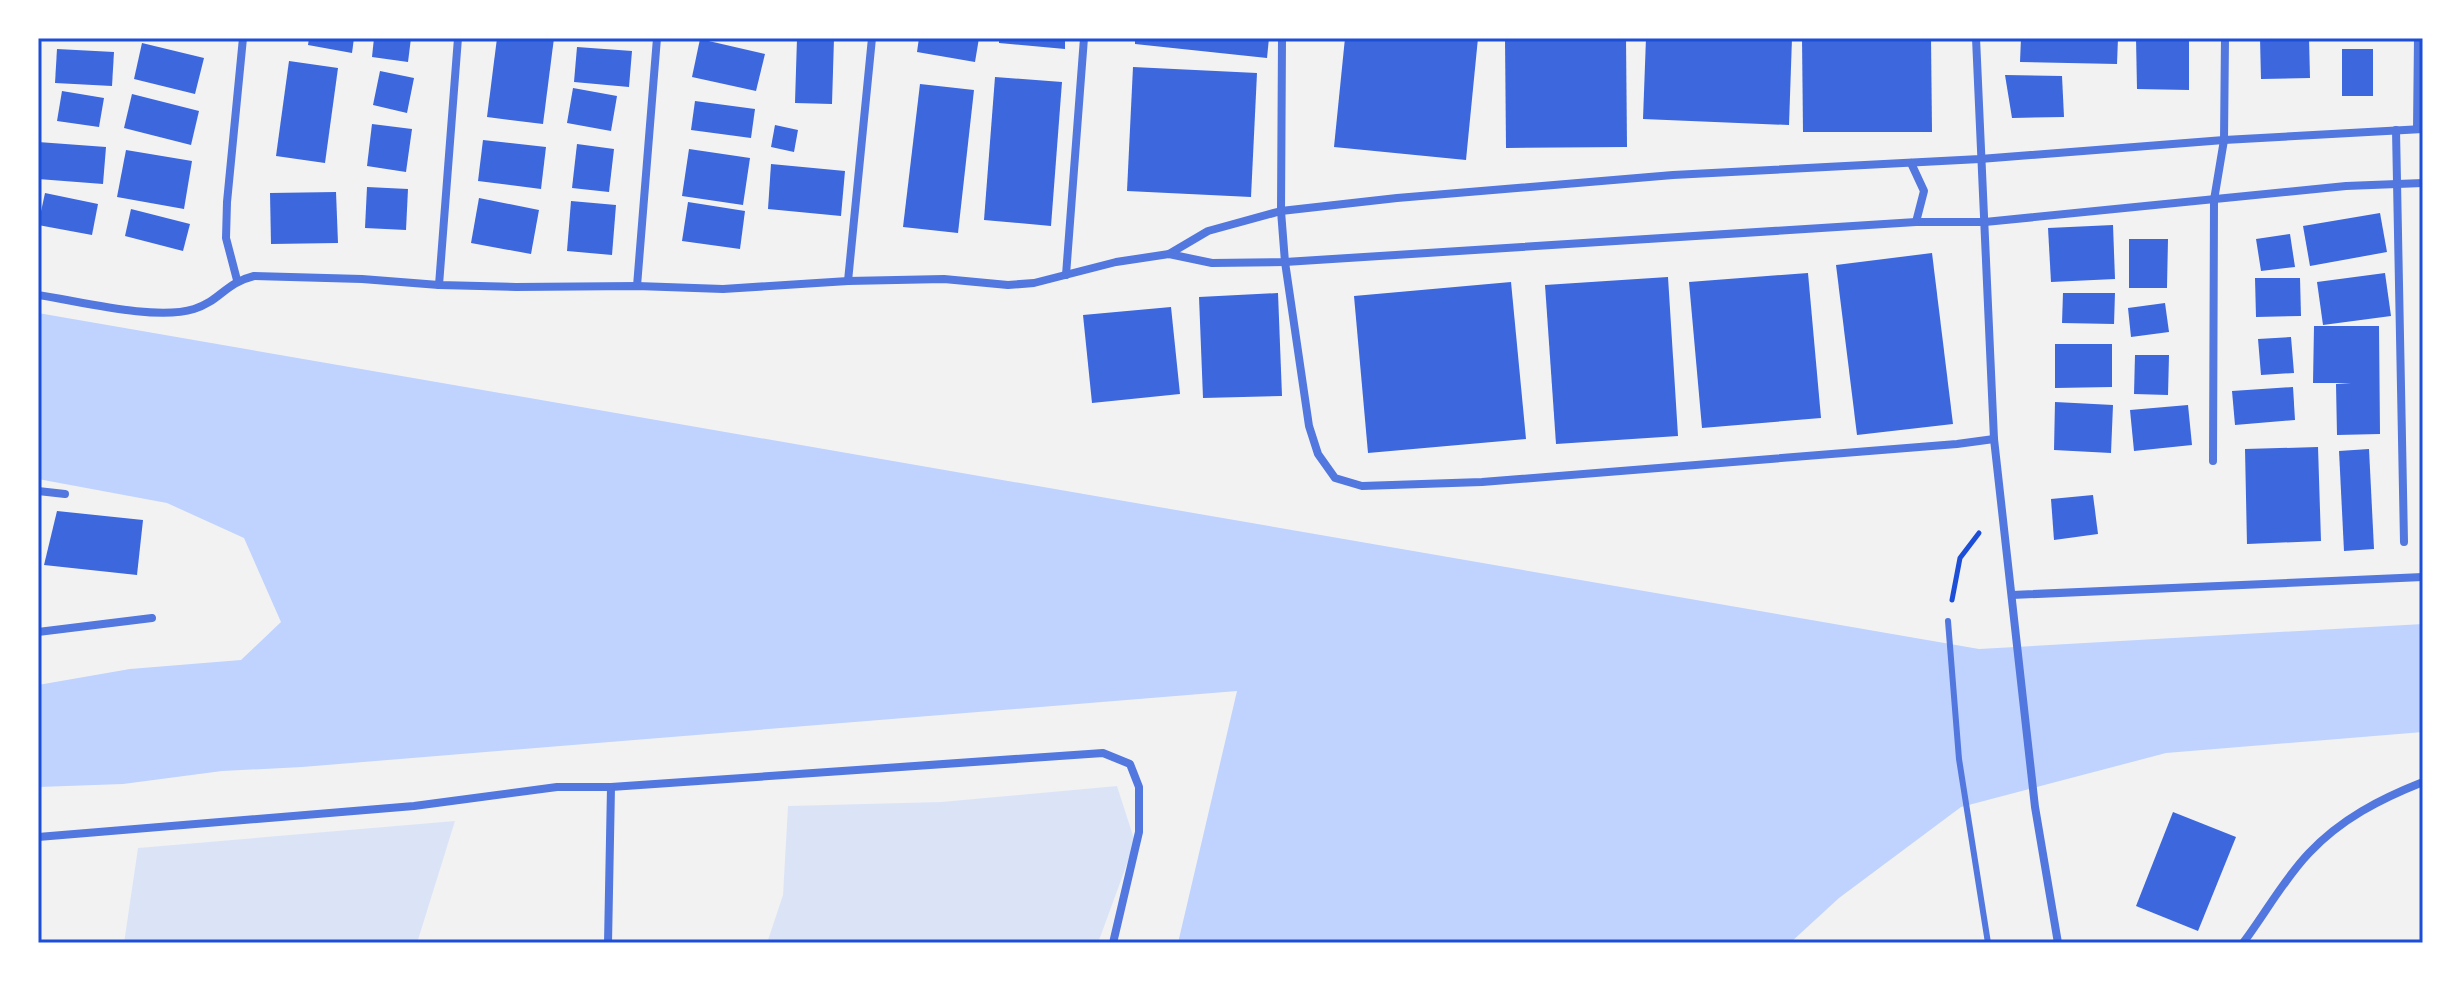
<svg xmlns="http://www.w3.org/2000/svg" width="2461" height="981" viewBox="0 0 2461 981" font-family="'Space Grotesk',sans-serif">
	<rect width="100%" height="100%" fill="#f2f2f2"/>
	<!-- green -->
	<g fill="#dbe4f7">
		<path d="M1117,786L1135,842L1098,943H767L783,895L788,806L941,802Z"/>
		<path d="M455,821L417,943H124L138,848Z"/>
	</g>
	<!-- water -->
	<path fill="#bfd3fe" d="M38,313L1979,649L2423,624V732L2166,753L1961,807L1839,898L1790,943H1178L1237,691L302,767L222,771L123,784L38,787V685L130,669L241,660L281,622L244,538L167,503L38,479Z"/>
	<!-- building -->
	<g fill="#3d67dc">
		<path d="M309,38H354L352,53L308,45Z"/>
		<path d="M374,38H411L408,62L372,57Z"/>
		<path d="M497,38H554L543,124L487,117Z"/>
		<path d="M797,38H834L832,104L795,103Z"/>
		<path d="M919,38H979L975,62L917,52Z"/>
		<path d="M999,38H1065V49L999,43Z"/>
		<path d="M1135,38H1269L1267,58L1135,44Z"/>
		<path d="M1345,38H1478L1466,160L1334,147Z"/>
		<path d="M1505,38H1626L1627,147L1506,148Z"/>
		<path d="M1646,38H1792L1789,125L1643,119Z"/>
		<path d="M1802,38H1931L1932,132H1803Z"/>
		<path d="M2021,38H2118L2117,64L2020,62Z"/>
		<path d="M2136,38H2189V90L2137,89Z"/>
		<path d="M2260,38H2309L2310,78L2261,79Z"/>
		<path d="M700,39L765,54L756,91L692,77Z"/>
		<path d="M142,43L204,58L195,94L134,79Z"/>
		<path d="M577,47L632,51L629,87L574,82Z"/>
		<path d="M57,49L114,52L112,86L55,83Z"/>
		<rect x="2342" y="49" width="31" height="47"/>
		<path d="M289,61L338,68L325,163L276,156Z"/>
		<path d="M1133,67L1257,73L1251,197L1127,191Z"/>
		<path d="M380,71L414,78L407,113L373,105Z"/>
		<path d="M2005,75L2062,76L2064,117L2012,118Z"/>
		<path d="M995,77L1062,82L1051,226L984,220Z"/>
		<path d="M920,84L974,90L958,233L903,227Z"/>
		<path d="M573,88L617,96L611,131L567,123Z"/>
		<path d="M62,91L104,98L99,127L57,121Z"/>
		<path d="M132,94L199,111L191,145L124,128Z"/>
		<path d="M695,101L755,109L751,138L691,130Z"/>
		<path d="M372,124L412,129L406,172L367,166Z"/>
		<path d="M775,125L798,130L794,152L771,147Z"/>
		<path d="M483,140L546,147L541,189L478,181Z"/>
		<path d="M38,142L106,147L103,184L38,179Z"/>
		<path d="M577,144L614,149L609,192L572,188Z"/>
		<path d="M689,149L750,158L743,205L682,196Z"/>
		<path d="M126,150L192,161L184,209L117,197Z"/>
		<path d="M771,164L845,171L841,216L768,209Z"/>
		<path d="M367,187L408,189L406,230L365,228Z"/>
		<path d="M336,192L338,243L271,244L270,193Z"/>
		<path d="M45,193L98,204L92,235L38,225Z"/>
		<path d="M479,198L539,210L531,254L471,243Z"/>
		<path d="M571,201L616,205L612,255L567,251Z"/>
		<path d="M688,202L745,211L740,249L682,241Z"/>
		<path d="M131,209L190,224L183,251L125,236Z"/>
		<path d="M2380,213L2387,252L2310,266L2303,226Z"/>
		<path d="M2113,225L2115,279L2051,282L2048,228Z"/>
		<path d="M2290,234L2295,267L2261,271L2256,239Z"/>
		<path d="M2129,239H2168L2167,288H2129Z"/>
		<path d="M1932,253L1953,424L1857,435L1836,265Z"/>
		<path d="M1808,273L1821,418L1702,428L1689,282Z"/>
		<path d="M2385,273L2391,316L2323,325L2317,282Z"/>
		<path d="M1668,277L1678,436L1556,444L1545,285Z"/>
		<path d="M2255,278H2300L2301,316L2256,317Z"/>
		<path d="M1511,282L1526,439L1368,453L1354,296Z"/>
		<path d="M1278,293L1282,396L1203,398L1199,297Z"/>
		<path d="M2063,293H2115L2114,324L2062,323Z"/>
		<path d="M2165,303L2169,332L2131,337L2128,308Z"/>
		<path d="M1171,307L1180,394L1092,403L1083,315Z"/>
		<path d="M2314,326H2379L2380,434L2337,435L2336,384L2351,383H2313Z"/>
		<path d="M2291,337L2294,373L2261,375L2258,339Z"/>
		<path d="M2055,344H2112V387L2055,388Z"/>
		<path d="M2135,355H2169L2168,395L2134,394Z"/>
		<path d="M2293,387L2295,420L2235,425L2232,391Z"/>
		<path d="M2055,402L2113,405L2111,453L2054,450Z"/>
		<path d="M2188,405L2192,445L2134,451L2130,410Z"/>
		<path d="M2318,447L2321,541L2247,544L2245,449Z"/>
		<path d="M2369,449L2374,549L2344,551L2339,451Z"/>
		<path d="M2093,495L2098,534L2054,540L2051,499Z"/>
		<path d="M57,511L143,520L137,575L44,565Z"/>
		<path d="M2173,812L2236,837L2198,931L2136,906Z"/>
	</g>
	<g fill="none" stroke-linecap="round" stroke-linejoin="round">
		<!-- path -->
		<path stroke="#1d4ed8" stroke-width="5" d="M1952,600L1960,558L1979,533"/>
		<!-- service -->
		<path stroke="#5277de" stroke-width="6" d="M1948,621L1959,759L1988,943"/>
		<!-- minor -->
		<g stroke="#5277de" stroke-width="8">
			<path d="M1282,38L1281,211L1285,262L1309,426L1318,454L1335,478L1362,486L1482,482L1957,444L1994,439"/>
			<path d="M1976,38L1994,439L2035,807L2058,943"/>
			<path d="M2417,129L2418,38"/>
			<path d="M2396,130L2404,542"/>
			<path d="M1911,163L1924,191L1916,222"/>
			<path d="M1169,254L1208,231L1281,211L1397,198L1673,175L1980,159L2224,140L2423,129"/>
			<path d="M1066,275L1084,38"/>
			<path d="M237,280L226,238L227,202L243,38"/>
			<path d="M848,281L872,38"/>
			<path d="M439,285L458,38"/>
			<path d="M637,286L657,38"/>
			<path d="M38,295C79,301 155,321 194,309C220,301 225,283 254,276L362,279L439,285L516,287L637,286L723,289L848,281L944,279L1008,285L1034,283L1116,262L1169,254L1212,263L1285,262L1916,222H1985L2346,186L2423,183"/>
			<path d="M2213,461L2214,200L2224,140L2225,38"/>
			<path d="M38,491L65,494"/>
			<path d="M2012,595L2423,577"/>
			<path d="M38,632L152,618"/>
			<path d="M38,837L414,806L557,787H611L1103,753L1130,764L1139,787V832L1113,943"/>
			<path d="M608,943L611,787"/>
			<path d="M2243,943C2265,914 2284,879 2309,853C2341,819 2380,799 2423,782"/>
		</g>
	</g>
	<!-- border -->
	<rect width="2461" height="981" fill="none" stroke="#ffffff" stroke-width="80"/>
	<rect x="40" y="40" width="2381" height="901" fill="none" stroke="#1d4ed8" stroke-width="3"/>
</svg>
